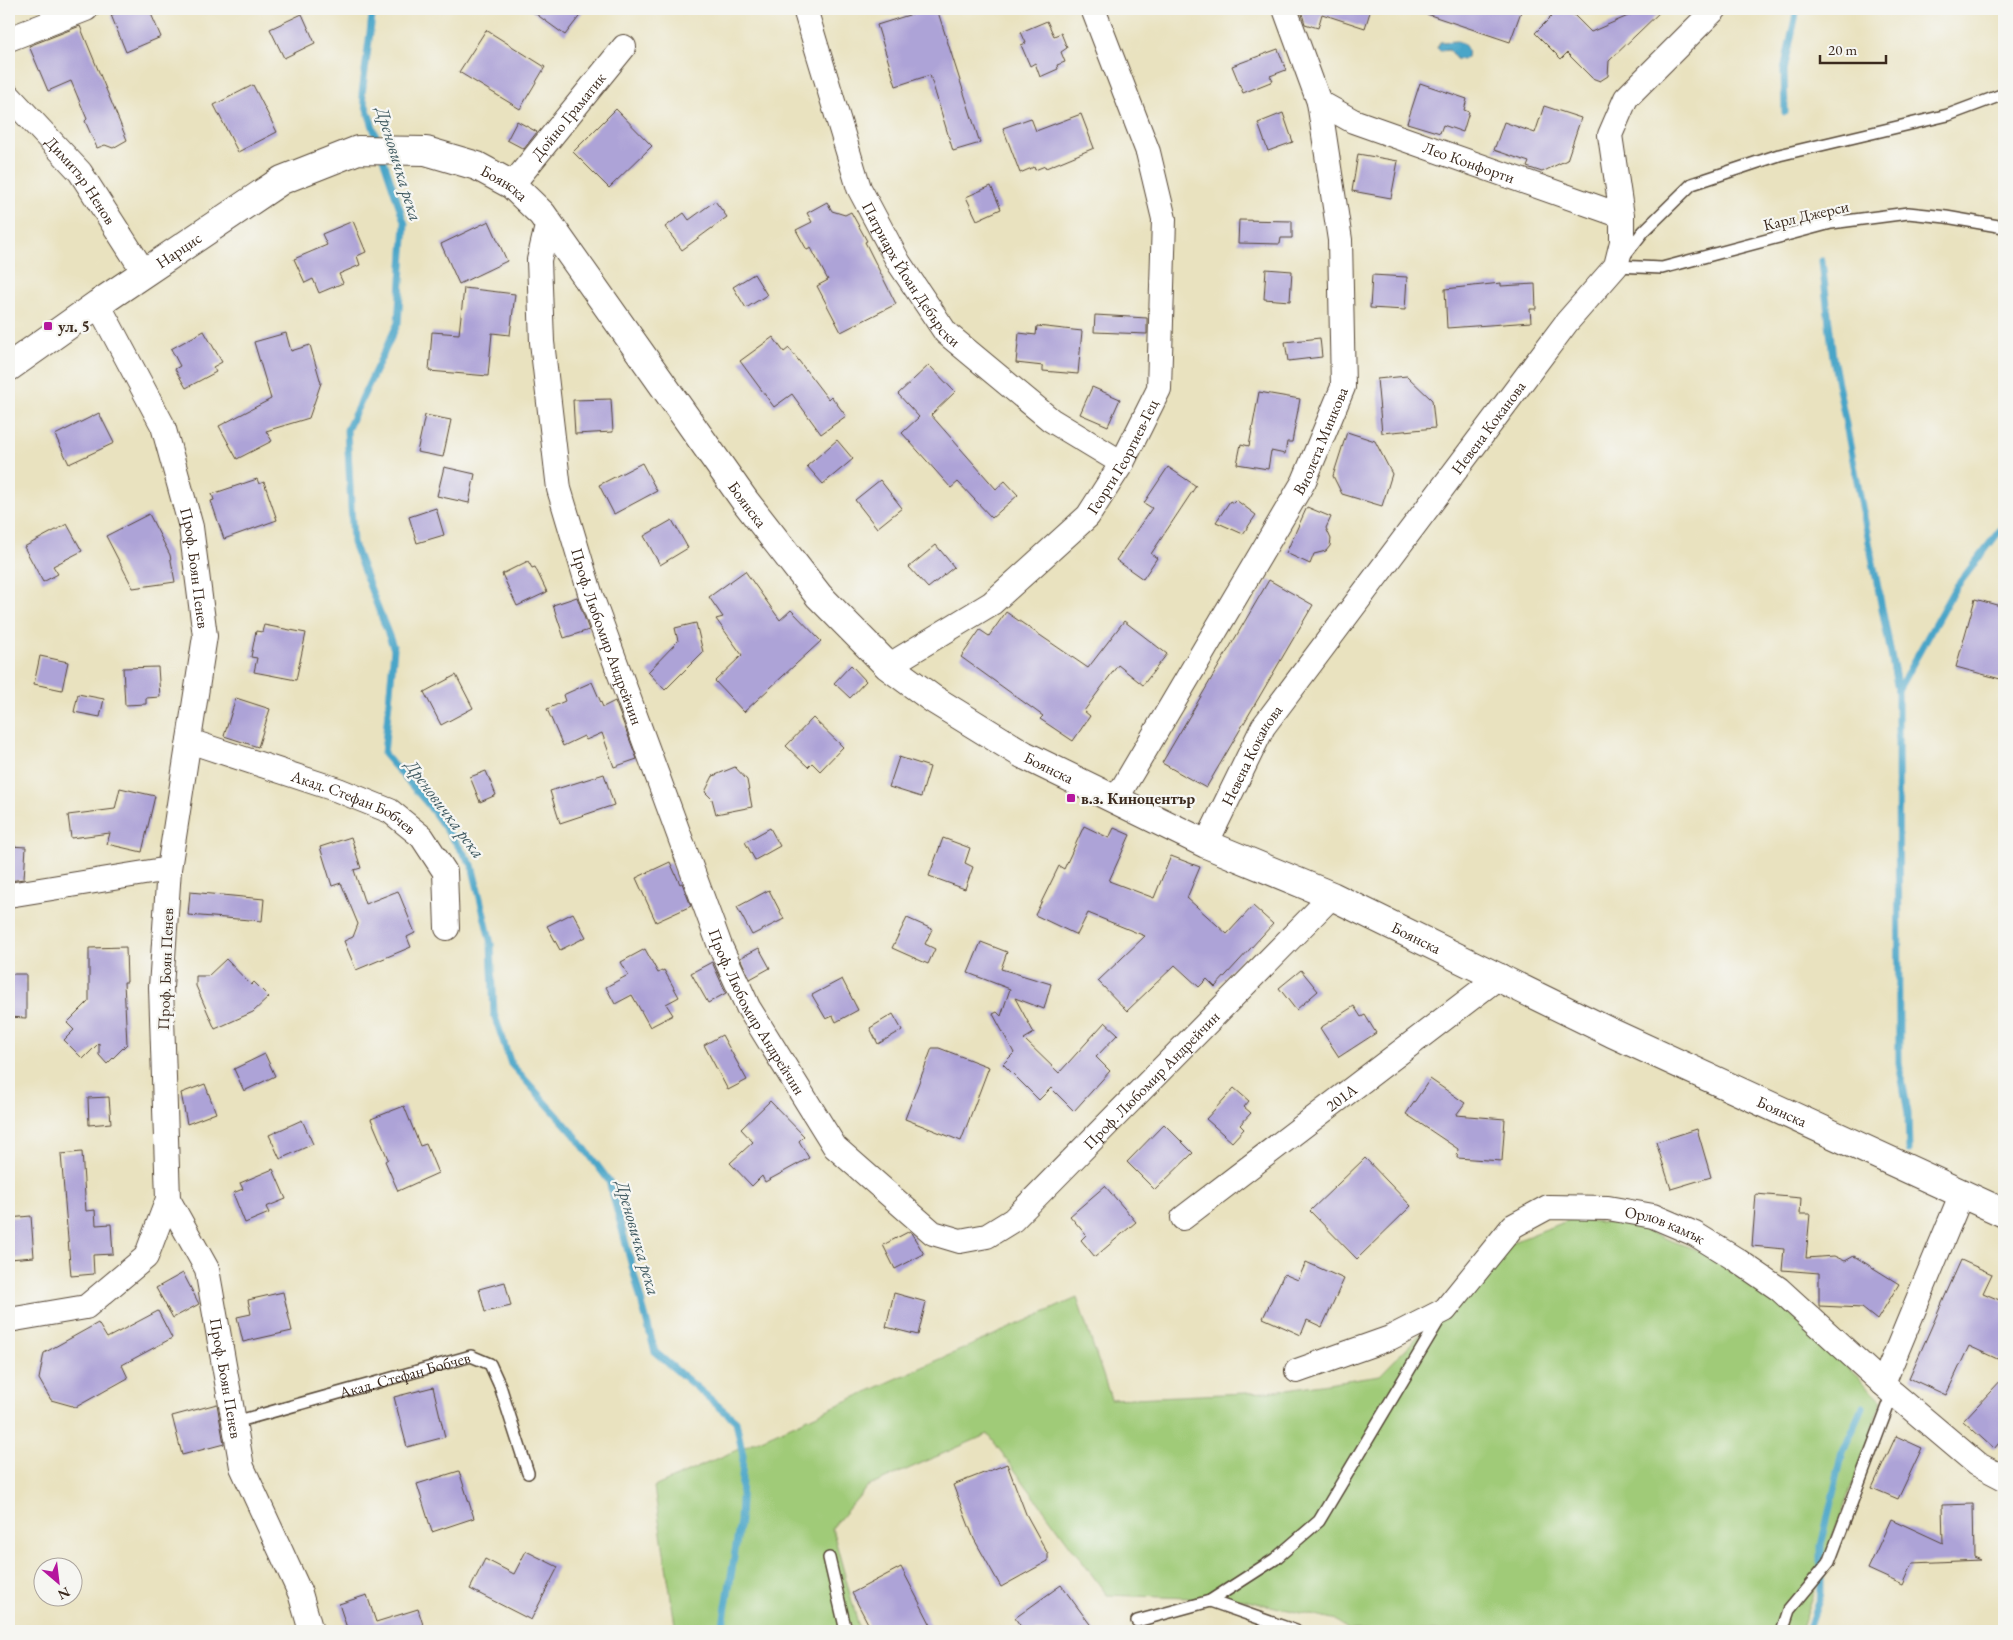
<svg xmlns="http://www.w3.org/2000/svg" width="2013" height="1640" viewBox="0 0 2013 1640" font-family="'EB Garamond',serif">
	<rect width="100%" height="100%" fill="#f6f6f2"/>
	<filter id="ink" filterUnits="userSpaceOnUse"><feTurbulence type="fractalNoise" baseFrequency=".02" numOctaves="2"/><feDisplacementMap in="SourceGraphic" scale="10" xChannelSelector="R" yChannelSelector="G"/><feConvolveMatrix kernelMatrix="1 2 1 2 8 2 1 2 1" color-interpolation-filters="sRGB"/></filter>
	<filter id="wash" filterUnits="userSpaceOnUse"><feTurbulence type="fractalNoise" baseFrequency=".0096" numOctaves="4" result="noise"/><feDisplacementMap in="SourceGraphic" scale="20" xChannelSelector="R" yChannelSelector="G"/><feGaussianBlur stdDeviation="1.12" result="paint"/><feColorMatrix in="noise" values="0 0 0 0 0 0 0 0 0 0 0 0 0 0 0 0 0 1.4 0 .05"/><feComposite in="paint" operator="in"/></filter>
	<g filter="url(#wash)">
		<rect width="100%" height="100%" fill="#e9e2bf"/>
		<!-- green -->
		<path fill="#a0cb78" stroke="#6e7a4b" d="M1571,1219L1629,1225L1697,1250L1780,1304L1882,1400L1800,1631H1348L1337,1621L1244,1600L1107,1595L988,1434L867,1487L832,1528L860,1631H676L654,1487L1077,1298L1111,1399L1268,1392L1380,1375L1509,1244Z"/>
		<!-- water -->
		<path fill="#4aa5c8" stroke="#426873" d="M1457,41C1465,43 1469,49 1467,57L1463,60L1456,59L1449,50L1440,51L1437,48L1440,42Z"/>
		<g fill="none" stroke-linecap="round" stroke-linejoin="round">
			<!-- stream -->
			<g stroke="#4aa5c8" stroke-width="7">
				<path d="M373,9L362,94L379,145"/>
				<path d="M1785,112L1784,70L1796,14L1800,9"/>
				<path d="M382,155L405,224L398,323L347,430L353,543L394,649L384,754L427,803L472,865L491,944L494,1014L511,1064L574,1134L609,1181L655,1352L736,1421L743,1456L740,1521L722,1631"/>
				<path d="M1822,261L1833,358L1898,690L1899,1063L1908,1113L1909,1150"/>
				<path d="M1898,690L1954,590L2004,525"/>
				<path d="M1808,1631L1821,1594V1546L1843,1452L1863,1407"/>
			</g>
		</g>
		<g id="blocks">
			<!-- building -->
			<g fill="#ada3d7">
				<path d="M126,9H149L161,37L126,52L111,15Z"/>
				<path d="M529,9H585L565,35Z"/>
				<path d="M928,9H937L980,143L953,151L930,75L896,86L877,25Z"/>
				<path d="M1303,9H1371L1365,28L1322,14L1318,28L1305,24L1302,14Z"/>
				<path d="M1422,9H1522L1510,42L1421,12Z"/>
				<path d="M1559,9H1568L1591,32L1644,9H1663L1609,61L1608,76L1600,81L1592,78L1567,53L1561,59L1535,33Z"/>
				<path d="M302,14L315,43L284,58L270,29Z"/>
				<path d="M1047,21L1054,36L1061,33L1067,48L1061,52L1065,62L1057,65L1058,69L1040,77L1035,63L1030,66L1021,45L1026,43L1021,32Z"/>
				<path d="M80,26L127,140L113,148L105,145L97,148L85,121L87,119L71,81L48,91L29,46Z"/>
				<path d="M486,30L545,67L520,109L459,72Z"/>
				<path d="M1278,49L1286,70L1270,76L1273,81L1243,93L1232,66Z"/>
				<path d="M1420,83L1467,99L1464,110L1469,112L1463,132L1443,125L1440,133L1407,123Z"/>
				<path d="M253,85L277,132L238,152L214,105Z"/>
				<path d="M1544,106L1581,118L1567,160L1542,172L1527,167L1529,162L1494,150L1504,122L1535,133Z"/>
				<path d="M616,109L652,146L609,188L573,152Z"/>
				<path d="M1283,113L1293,142L1268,151L1258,123Z"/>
				<path d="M1081,114L1094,148L1046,168L1045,166L1035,170L1034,167L1020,173L1003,128L1031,118L1036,131Z"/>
				<path d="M517,121L537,132L524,149L507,140Z"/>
				<path d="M1358,154L1398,161L1391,198L1352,191Z"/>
				<path d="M991,186L1001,209L977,220L966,197Z"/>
				<path d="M715,201L727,217L682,250L665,227L684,213L689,220Z"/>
				<path d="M827,202L832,211L845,215L851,212L867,241L865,242L896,304L841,332L817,286L828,280L811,248L807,250L796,230L812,222L807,213Z"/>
				<path d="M1239,220L1292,221V238H1281L1280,244L1238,243Z"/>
				<path d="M353,221L366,252L357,256L360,265L339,274L343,283L319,293L313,279L305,283L294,259L327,245L322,234Z"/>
				<path d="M489,221L507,261L459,284L441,244Z"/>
				<path d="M1266,269L1292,271L1290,301L1264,299Z"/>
				<path d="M754,274L767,295L746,308L733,287Z"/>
				<path d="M1372,275L1407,277L1405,310L1370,308Z"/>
				<path d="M1501,283V286L1535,284L1536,309H1530L1531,322L1447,328L1445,289Z"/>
				<path d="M464,288L515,294L510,335L492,333L488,376L429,371L432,332L459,334Z"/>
				<path d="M1095,315L1147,318V334L1094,332Z"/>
				<path d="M1037,326L1082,331L1078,374L1043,371V366L1016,363L1019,333L1036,335Z"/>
				<path d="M204,331L222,362L213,367L216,372L186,388L175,369L180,366L171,349Z"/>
				<path d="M286,333L291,351L310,345L321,383L309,418L266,431L272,441L237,459L219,426L271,399L254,342Z"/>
				<path d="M773,337L784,352L789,348L828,399L831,396L846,416L821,434L792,394L774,407L740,361Z"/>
				<path d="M1320,338L1322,357L1288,361L1285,342Z"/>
				<path d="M929,365L955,392L931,415L996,489L1005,481L1018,495L992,518L958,482L951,488L902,433L919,417L898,394Z"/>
				<path d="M1407,376L1432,400L1435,428L1382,433L1377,379Z"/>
				<path d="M1092,387L1120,399L1108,426L1080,414Z"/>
				<path d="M1259,392L1300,399L1292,442H1287L1285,454L1271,451L1268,469L1237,464L1241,444L1249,446Z"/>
				<path d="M611,399L613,432L575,434L573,400Z"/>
				<path d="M99,413L114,443L69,464L55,435Z"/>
				<path d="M425,415L451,420L443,457L417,452Z"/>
				<path d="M1347,432L1375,441L1392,474L1382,506L1342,494L1333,476Z"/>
				<path d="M837,440L853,459L823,484L807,466Z"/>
				<path d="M642,463L657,491L614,514L599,485Z"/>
				<path d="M444,467L475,474L469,503L437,496Z"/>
				<path d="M1168,467L1196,486L1151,554L1157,558L1143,579L1116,560L1152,508L1144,503Z"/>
				<path d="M257,479L259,484L264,482L277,520L224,539L211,501L214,500L212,494Z"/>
				<path d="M880,480L902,508L877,528L855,500Z"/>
				<path d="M1236,500L1256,515L1243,534L1216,522L1230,501L1233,503Z"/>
				<path d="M1307,507L1331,517L1326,528L1331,539L1330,546L1326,551L1314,554L1310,564L1286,553Z"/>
				<path d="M436,508L444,535L417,543L409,517Z"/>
				<path d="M149,514L170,555L175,582L133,588L106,536Z"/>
				<path d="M672,520L688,548L660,565L644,536Z"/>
				<path d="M67,524L82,551L53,566L58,574L43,582L24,547Z"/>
				<path d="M936,545L954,567L928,588L909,567Z"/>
				<path d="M528,561L532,568L535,567L547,592L517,606L502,574Z"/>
				<path d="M745,571L780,620L791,610L821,641L744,712L715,681L742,655L716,619L723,617L709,597Z"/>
				<path d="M1269,580L1313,605L1206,788L1162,763Z"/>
				<path d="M577,597L589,630L564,638L553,605Z"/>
				<path d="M1975,599L2004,607V680L1956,667Z"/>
				<path d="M1006,612L1088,668L1124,621L1167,654L1143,685L1118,665L1084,711L1090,716L1073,741L1040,719L1043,716L961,657L980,630L989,636Z"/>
				<path d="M696,623L703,652L665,690L648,672L678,641L675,628Z"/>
				<path d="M264,625L306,633L296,680L254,672L257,658L251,657L256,631L262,632Z"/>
				<path d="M40,656L68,662L62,690L34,684Z"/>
				<path d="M851,665L866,681L850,698L834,683Z"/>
				<path d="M158,667L160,697L146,698V704L125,705L123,668Z"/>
				<path d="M456,675L473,708L441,725L424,692Z"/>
				<path d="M592,682L603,707L615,701L637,759L614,767L602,733L586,740L584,736L563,746L547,709L565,701L563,695Z"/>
				<path d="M78,694L104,699L100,717L74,712Z"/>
				<path d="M236,698L270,709L258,747L224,736Z"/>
				<path d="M813,718L843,747L820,771L812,763L808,767L786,746Z"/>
				<path d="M899,757L930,767L921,797L889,787Z"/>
				<path d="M735,767L747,780L752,807L716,814L712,799L705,792L713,776Z"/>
				<path d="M486,771L496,795L480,802L470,777Z"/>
				<path d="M604,774L614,805L560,823L550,791Z"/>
				<path d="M120,788L155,796L142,852L107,844L110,833L71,838L68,815L115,809Z"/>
				<path d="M1084,826L1109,838L1114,828L1130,835L1109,881L1154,898L1171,856L1200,867L1187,898L1227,934L1253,906L1273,924L1215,987L1207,979L1199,987L1175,965L1127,1011L1098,981L1145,936L1088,913L1077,935L1035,915L1059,866L1064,869Z"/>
				<path d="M770,828L780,846L755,860L745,842Z"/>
				<path d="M351,837L361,868L354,870L365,904L398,891L415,933L407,937L411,947L356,970L344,941L353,937L358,924L341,883L332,886L320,847Z"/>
				<path d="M943,838L970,848L965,863L973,867L965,889L929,876Z"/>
				<path d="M9,846L26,847L24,879L9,881Z"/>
				<path d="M670,862L680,884L682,883L691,906L656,922L636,878Z"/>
				<path d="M769,890L784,919L752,935L737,907Z"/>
				<path d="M190,892L264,899L262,921L188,915Z"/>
				<path d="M573,913L586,937L560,950L547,926Z"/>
				<path d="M907,918L932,929L925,944L935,949L928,964L892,948Z"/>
				<path d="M981,942L1007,952L1001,969L1051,984L1044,1009L1015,998L1034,1033L1024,1039L1059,1073L1105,1022L1118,1034L1096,1057L1110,1071L1074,1111L1051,1088L1039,1100L1003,1064L1014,1053L993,1014L997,1012L1001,1016L1010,989L968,973Z"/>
				<path d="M126,947L127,982H124L127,1044L107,1064L99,1055V1043L83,1059L64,1040L74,1030L67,1023L89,1001V948Z"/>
				<path d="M759,948L770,968L750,979L740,958Z"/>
				<path d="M645,949L658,973L664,970L679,997L666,1004L673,1015L650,1027L632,995L615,1004L606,987L628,975L621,962Z"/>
				<path d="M226,959L251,985L254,982L269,997L253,1012L215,1029L196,986V976H208Z"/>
				<path d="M712,962L726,993L708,1003L691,973Z"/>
				<path d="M1301,970L1318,991L1296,1010L1279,988Z"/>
				<path d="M9,974H26V1018L9,1017Z"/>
				<path d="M842,979L858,1010L836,1022L833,1016L826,1019L812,995Z"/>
				<path d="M1354,1006L1361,1017L1365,1015L1376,1033L1339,1057L1320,1028Z"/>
				<path d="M893,1014L902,1030L878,1044L870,1028Z"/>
				<path d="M722,1035L747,1080L728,1090L704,1045Z"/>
				<path d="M932,1048H939L989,1067L961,1141L905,1119Z"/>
				<path d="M265,1054L275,1076L244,1091L234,1069Z"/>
				<path d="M1430,1079L1465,1103L1456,1115L1505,1119L1502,1161L1457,1158L1458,1149L1406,1114Z"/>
				<path d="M205,1084L216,1113L187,1124L181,1093Z"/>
				<path d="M1234,1088L1249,1101L1244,1107L1251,1113L1240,1125L1244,1129L1232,1142L1206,1119Z"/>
				<path d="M109,1097L111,1123L89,1125L88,1098Z"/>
				<path d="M770,1101L804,1136L799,1141L809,1158L765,1182L762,1176L752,1186L730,1163L753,1142L741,1129Z"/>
				<path d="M404,1106L420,1146L426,1144L438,1173L398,1191L385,1161L388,1159L371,1119Z"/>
				<path d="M302,1120L313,1144L280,1159L269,1135Z"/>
				<path d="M1164,1124L1193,1153L1155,1190L1127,1162Z"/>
				<path d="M1697,1129L1711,1177L1671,1189L1656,1142Z"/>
				<path d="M82,1152L86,1211L95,1210L96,1225L111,1224L113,1254L93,1255L94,1274L71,1276L61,1154Z"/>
				<path d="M1365,1158L1411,1206L1357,1259L1310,1211Z"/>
				<path d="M273,1169L286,1199L266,1207L269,1213L245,1223L233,1193L243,1189L240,1183Z"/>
				<path d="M1105,1186L1136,1222L1095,1257L1081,1240L1086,1235L1070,1216Z"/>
				<path d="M1756,1194L1801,1198L1800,1214H1810L1806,1258L1834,1256L1845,1261L1854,1256L1899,1284L1877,1320L1862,1308L1819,1306V1273L1782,1270L1784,1249L1752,1246Z"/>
				<path d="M31,1216L34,1257L9,1259V1218Z"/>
				<path d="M910,1231L924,1254L895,1269L883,1245Z"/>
				<path d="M1961,1260L1992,1274L1983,1293L2004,1302V1362L1969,1346L1946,1395L1909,1378Z"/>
				<path d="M1306,1262L1344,1279L1322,1327L1307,1320L1301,1335L1263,1318L1284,1274L1298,1280Z"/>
				<path d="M183,1273L199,1304L173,1318L156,1288Z"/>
				<path d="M505,1282L511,1306L485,1312L479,1289Z"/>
				<path d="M283,1292L292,1331L243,1342L237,1317L251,1314L248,1300Z"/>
				<path d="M894,1293L926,1302L918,1335L886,1327Z"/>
				<path d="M158,1311L172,1338L122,1365L128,1378L76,1407L51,1400L39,1379L44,1353L98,1323L107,1338Z"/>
				<path d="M2004,1377V1437L1994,1449L1963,1421Z"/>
				<path d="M433,1387L445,1437L407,1447L394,1397Z"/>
				<path d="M217,1404L224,1444L182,1455L172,1416Z"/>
				<path d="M1896,1436L1922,1448L1898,1499L1872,1488Z"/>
				<path d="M1007,1464L1026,1514L1048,1554V1561L1001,1587L974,1539L953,1485Z"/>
				<path d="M459,1471L474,1518L432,1532L417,1484Z"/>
				<path d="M1973,1504L1974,1557L1981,1560L1913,1563L1903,1585L1868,1569L1891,1519L1943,1543L1942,1505Z"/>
				<path d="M526,1551L558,1567L531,1620L470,1589L485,1559L514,1574Z"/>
				<path d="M901,1567L934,1631H872L852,1593Z"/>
				<path d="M1061,1585L1095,1631H1024L1015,1618Z"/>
				<path d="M367,1595L376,1622L418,1609L425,1631H348L339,1604Z"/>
			</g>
		</g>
	</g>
	<g filter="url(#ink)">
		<use href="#blocks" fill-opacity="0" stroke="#554636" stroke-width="1"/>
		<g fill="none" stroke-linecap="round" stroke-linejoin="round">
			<defs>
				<g id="lane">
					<path d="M1625,255L1643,232L1692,184L1779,155L1948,115L2004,94"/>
					<path d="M1616,266L1662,268L1831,223L1908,213L1946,217L2004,227"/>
					<path id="s1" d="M235,1422L471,1356L490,1364L500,1386L528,1473"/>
					<path d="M829,1558L846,1631"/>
					<path d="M1210,1601L1296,1631"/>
					<path d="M1137,1621L1210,1601L1275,1559L1319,1521L1442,1315"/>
					<path d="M1782,1631L1789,1610L1829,1562L1893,1393"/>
				</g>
				<g id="street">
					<path id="s2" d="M805,9L859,188L899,263L946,333L1051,420L1122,463"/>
					<path d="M9,39L86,9"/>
					<path id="s3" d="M9,96L80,172L144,272"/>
					<path id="s4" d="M1319,102L1353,121L1622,216"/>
					<path id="s5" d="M512,185L624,47"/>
					<path id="s6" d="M548,222L539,260L542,342L559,489L591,596L720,946L748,1007L835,1147L933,1233L960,1241L987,1236L1013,1220L1332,896"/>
					<path id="s7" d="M98,304L163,426L191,527L205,636L169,869L161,987L168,1199L207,1269L242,1467L300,1593L311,1631"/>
					<path id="s8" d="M888,666L992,603L1088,516L1122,463L1159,389L1164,219L1148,152L1093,9"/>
					<path id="s9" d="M189,741L338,790L390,811L422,837L445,872L447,928"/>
					<path id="s10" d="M1115,801L1304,481L1343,387L1340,240L1319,102L1285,9"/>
					<path id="s11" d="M1206,844L1263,727L1567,322L1616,266L1622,242V216L1610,135L1626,98L1715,9"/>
					<path d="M9,895L169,869"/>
					<path id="s12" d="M1183,1218L1500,976"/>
					<path d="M9,1318L15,1319L86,1307L146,1257L168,1199"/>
					<path id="s13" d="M1297,1371L1390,1338L1445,1310L1513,1226L1548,1207L1608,1208L1653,1216L1695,1234L1737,1260L1779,1289L1893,1393L1977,1464L2004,1478"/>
					<path d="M1883,1384L1962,1193"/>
				</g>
				<g id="secondary">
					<path id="s14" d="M9,367L98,304L282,180L358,150L426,151L477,166L512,185L542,214L745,501L819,596L888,666L933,699L1024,755L1206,844L1332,896L1612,1033L2004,1213"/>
				</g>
			</defs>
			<!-- lane casing -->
			<use href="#lane" stroke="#554636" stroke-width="14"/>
			<!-- street casing -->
			<use href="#street" stroke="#554636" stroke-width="26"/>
			<!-- secondary casing -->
			<use href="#secondary" stroke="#554636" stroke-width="30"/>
			<!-- lane -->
			<use href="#lane" stroke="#fff" stroke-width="11"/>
			<!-- street -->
			<use href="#street" stroke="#fff" stroke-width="24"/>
			<!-- secondary -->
			<use href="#secondary" stroke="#fff" stroke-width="28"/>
		</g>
	</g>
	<!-- markers -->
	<g fill="#b5179e" stroke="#f6f6f2" stroke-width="2">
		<rect x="43" y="321" width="10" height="10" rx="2.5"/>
		<rect x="1066" y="793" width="10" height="10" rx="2.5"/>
	</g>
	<g text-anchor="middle" stroke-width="4.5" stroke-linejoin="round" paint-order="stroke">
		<!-- street labels -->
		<g font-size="16" fill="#3b2a1e" stroke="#f6f6f2">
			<text dy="6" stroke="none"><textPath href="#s5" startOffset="89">Дойно Граматик</textPath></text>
			<text dy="6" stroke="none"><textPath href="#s4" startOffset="162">Лео Конфорти</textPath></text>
			<text dy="6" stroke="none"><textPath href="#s3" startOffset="111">Димитър Ненов</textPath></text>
			<text dy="6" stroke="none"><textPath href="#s14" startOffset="566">Боянска</textPath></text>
			<text transform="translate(1806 215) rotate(-13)" y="6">Карл Джерси</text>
			<text dy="6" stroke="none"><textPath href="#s14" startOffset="206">Нарцис</textPath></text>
			<text dy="6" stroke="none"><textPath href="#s2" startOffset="288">Патриарх Йоан Дебърски</textPath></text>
			<text dy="6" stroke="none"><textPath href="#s11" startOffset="505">Невена Коканова</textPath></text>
			<text dy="6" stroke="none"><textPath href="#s10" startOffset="415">Виолета Минкова</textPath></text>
			<text dy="6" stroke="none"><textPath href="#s8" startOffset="320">Георги Георгиев-Гец</textPath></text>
			<text dy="6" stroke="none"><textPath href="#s14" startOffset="971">Боянска</textPath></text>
			<text dy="6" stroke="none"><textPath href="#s7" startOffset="284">Проф. Боян Пенев</textPath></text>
			<text dy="6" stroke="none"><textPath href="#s6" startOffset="424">Проф. Любомир Андрейчин</textPath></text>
			<text dy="6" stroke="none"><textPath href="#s11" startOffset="100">Невена Коканова</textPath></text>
			<text dy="6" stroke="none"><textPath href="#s14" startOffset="1376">Боянска</textPath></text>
			<text dy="6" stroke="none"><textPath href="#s9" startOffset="176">Акад. Стефан Бобчев</textPath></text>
			<text dy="6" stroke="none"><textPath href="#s14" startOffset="1781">Боянска</textPath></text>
			<text transform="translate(165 969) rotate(-88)" y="6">Проф. Боян Пенев</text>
			<text dy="6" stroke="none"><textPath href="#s6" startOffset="829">Проф. Любомир Андрейчин</textPath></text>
			<text dy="6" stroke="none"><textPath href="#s6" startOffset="1399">Проф. Любомир Андрейчин</textPath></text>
			<text dy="6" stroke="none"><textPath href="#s12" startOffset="199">201А</textPath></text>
			<text dy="6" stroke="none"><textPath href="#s14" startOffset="2186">Боянска</textPath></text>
			<text dy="6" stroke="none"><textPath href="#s13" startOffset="428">Орлов камък</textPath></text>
			<text dy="6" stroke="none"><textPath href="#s7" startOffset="1110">Проф. Боян Пенев</textPath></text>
			<text dy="6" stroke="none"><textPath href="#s1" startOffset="176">Акад. Стефан Бобчев</textPath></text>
		</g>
		<!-- poi labels -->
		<g font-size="16" font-weight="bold" fill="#3b2a1e" stroke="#f6f6f2" text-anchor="start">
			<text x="58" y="332">ул. 5</text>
			<text x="1081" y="804">в.з. Киноцентър</text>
		</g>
		<!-- water labels -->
		<g font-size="18" font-style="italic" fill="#415b62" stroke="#f6f6f2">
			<text transform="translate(399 164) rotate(73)" y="6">Дреновичка река</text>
			<text transform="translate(445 809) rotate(53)" y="6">Дреновичка река</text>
			<text transform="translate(638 1238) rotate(74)" y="6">Дреновичка река</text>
		</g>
	</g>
	<!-- margin -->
	<rect width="2013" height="1640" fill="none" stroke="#f6f6f2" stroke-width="30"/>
	<!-- north arrow -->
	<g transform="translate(58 1582) rotate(152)"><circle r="24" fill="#f6f6f2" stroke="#aba49d"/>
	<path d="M0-4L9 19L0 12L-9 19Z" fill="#b5179e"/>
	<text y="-8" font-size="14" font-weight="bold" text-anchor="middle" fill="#3b2a1e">N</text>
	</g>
	<!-- scale -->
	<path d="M1820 55v8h66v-8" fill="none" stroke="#3b2a1e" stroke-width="2.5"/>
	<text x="1828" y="55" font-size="15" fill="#3b2a1e" stroke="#f6f6f2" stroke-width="4" paint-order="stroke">20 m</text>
</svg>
